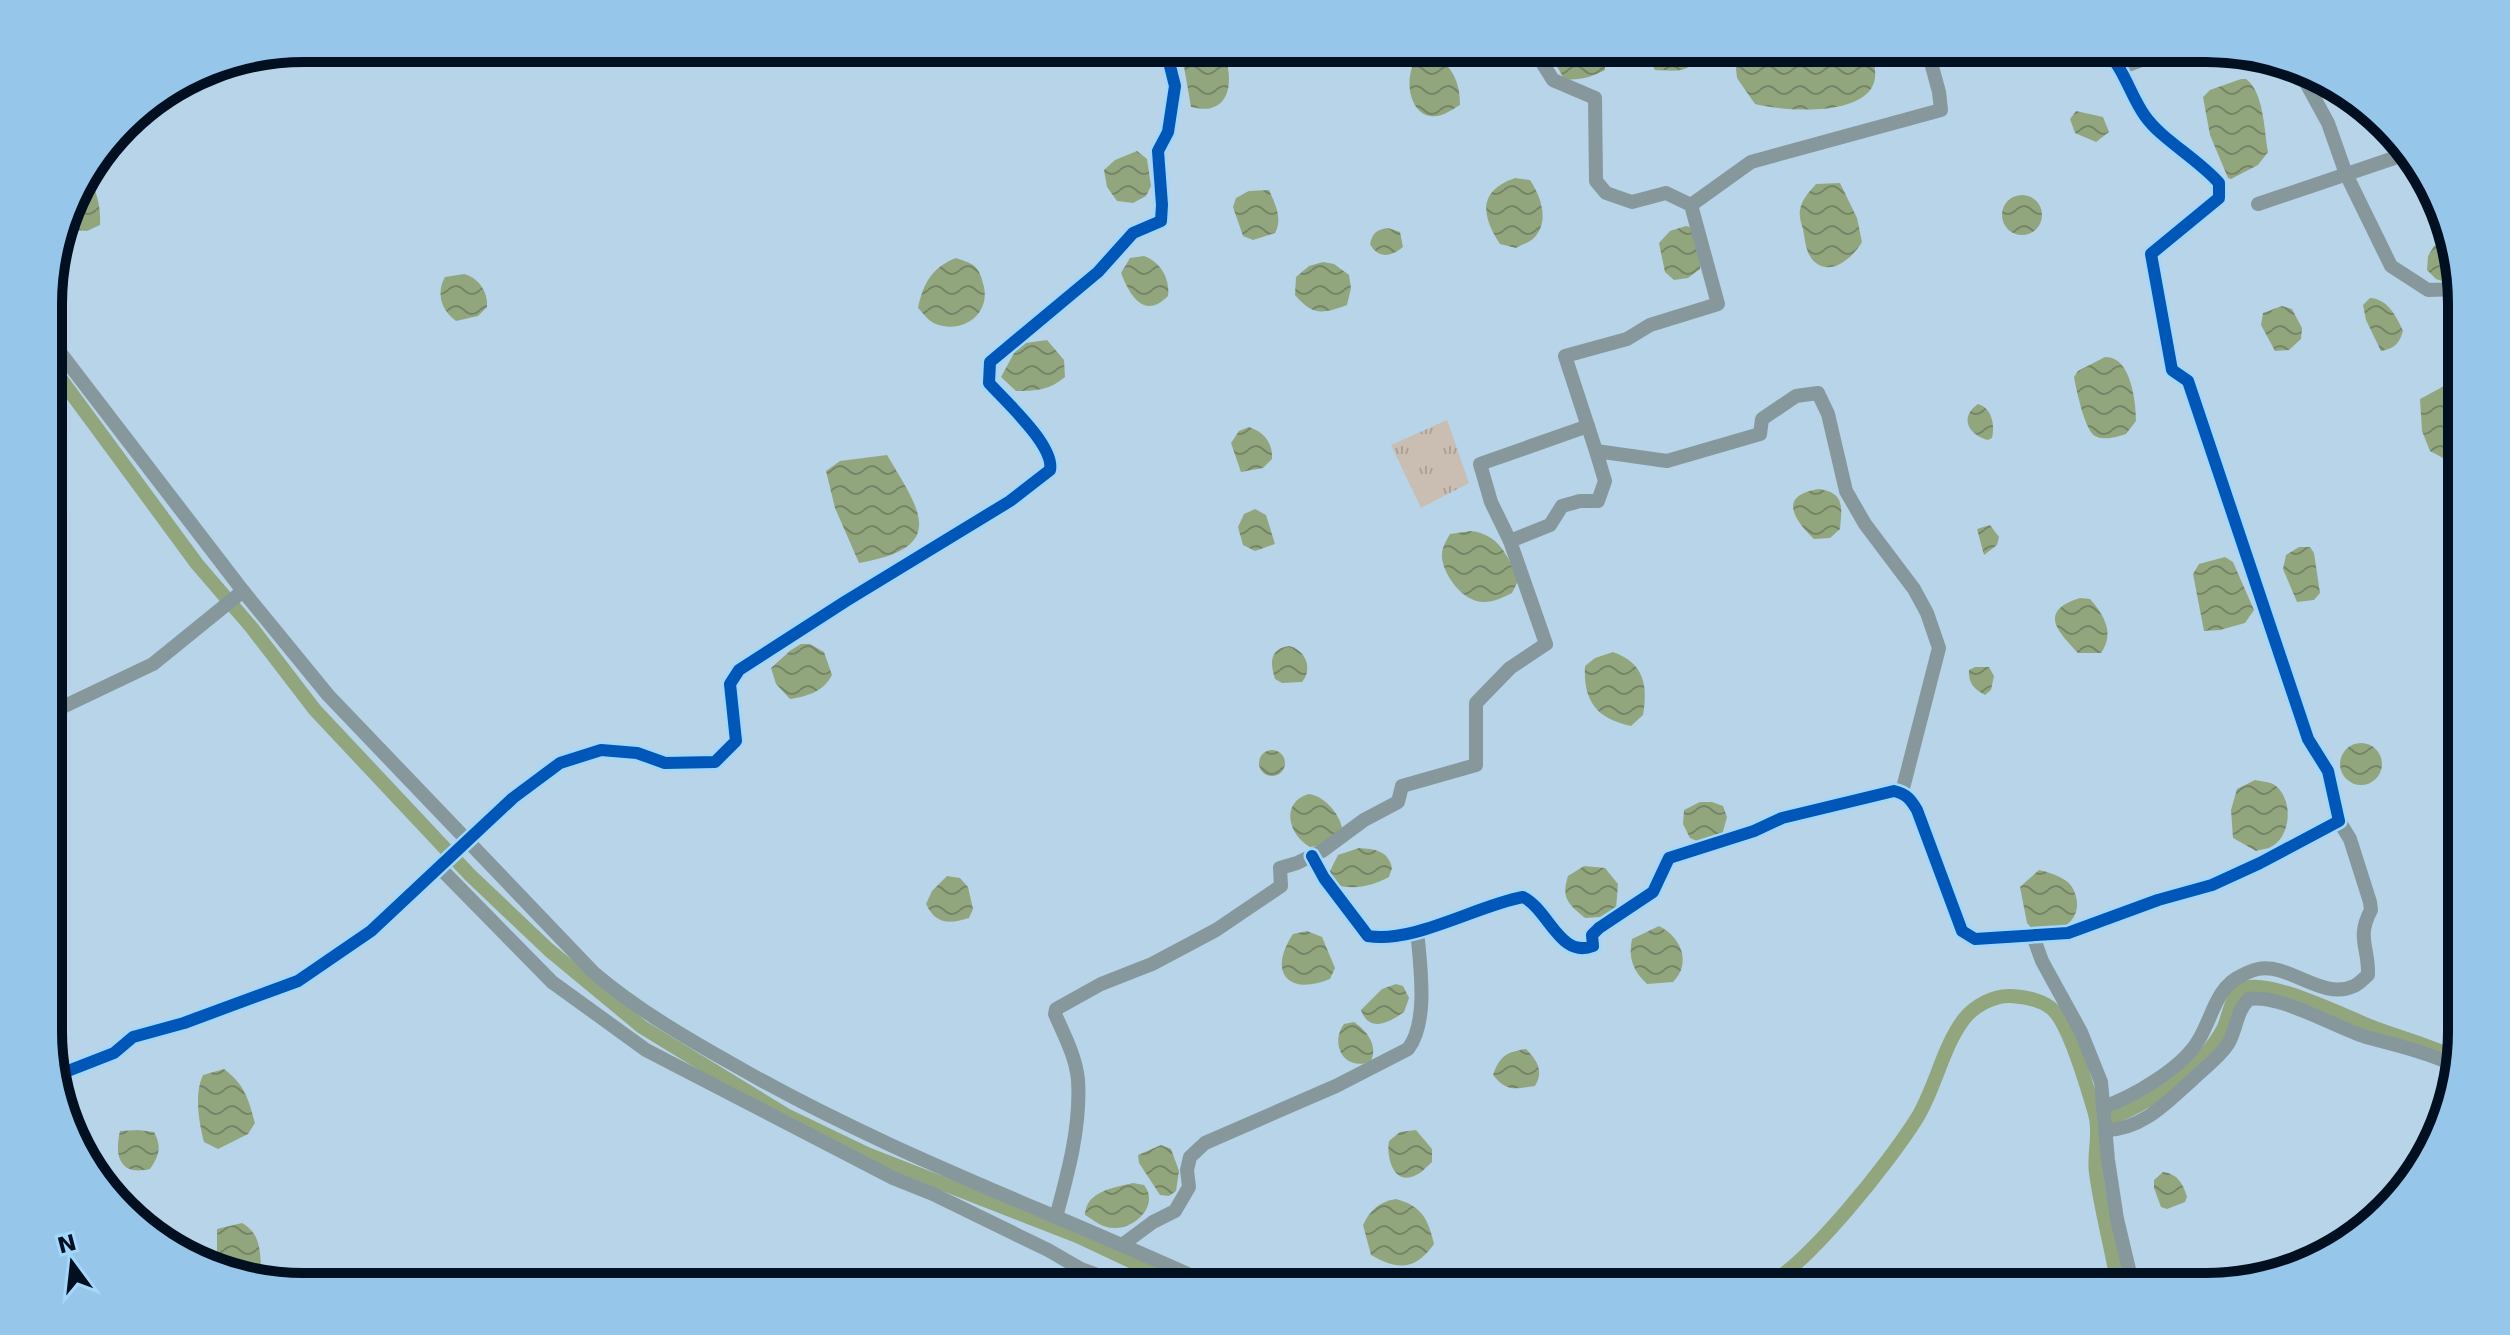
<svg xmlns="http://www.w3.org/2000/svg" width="2510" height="1335" viewBox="0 0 2510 1335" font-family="'DejaVu Sans',sans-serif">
	<defs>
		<pattern id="grass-tufts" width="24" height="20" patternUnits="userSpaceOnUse" patternTransform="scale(2)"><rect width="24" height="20" fill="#cabdb2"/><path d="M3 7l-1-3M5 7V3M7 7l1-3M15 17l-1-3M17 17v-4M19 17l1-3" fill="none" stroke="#aca199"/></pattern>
		<pattern id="water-waves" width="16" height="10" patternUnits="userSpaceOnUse" patternTransform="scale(2)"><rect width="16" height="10" fill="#92a67e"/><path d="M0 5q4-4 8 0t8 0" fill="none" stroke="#758667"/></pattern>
	</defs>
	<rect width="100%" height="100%" fill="#b7d4e8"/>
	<!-- grass -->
	<path fill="url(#grass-tufts)" d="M1447,420L1469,483L1421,508L1391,445Z"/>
	<!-- water -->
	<g fill="url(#water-waves)">
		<path d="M1547,48H1604L1605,70C1592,77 1578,81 1564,79Z"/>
		<path d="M1643,48H1703C1690,74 1682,71 1655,70Z"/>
		<path d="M1734,48H1872C1873,59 1878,75 1873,85C1859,117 1782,111 1755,104L1737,78Z"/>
		<path d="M1217,50L1222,51C1231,67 1235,102 1211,108C1206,110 1196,108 1191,107L1182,55Z"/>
		<path d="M1432,57H1439C1454,71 1460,84 1460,105C1451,110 1442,118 1430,116C1408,112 1405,77 1415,61Z"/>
		<path d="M2241,79H2246C2264,92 2264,130 2268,152L2258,165L2231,179L2228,178L2210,135L2203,97L2210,90Z"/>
		<path d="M2076,111L2103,117L2109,132L2096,142L2075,133L2070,119Z"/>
		<path d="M1137,151L1147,159L1151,186L1146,196L1133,203L1117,201L1107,187L1104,170L1115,160Z"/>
		<path d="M87,175C97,190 101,207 100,225L87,231L64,229L74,191Z"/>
		<path d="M1515,178L1530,180C1541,197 1550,221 1534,238C1530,242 1521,245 1516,248L1500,244C1481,215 1478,191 1515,178Z"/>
		<path d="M1840,183L1857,218L1862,242C1854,256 1833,276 1816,263C1806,256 1805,240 1803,229C1801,223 1799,216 1800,210C1802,199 1809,192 1816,184Z"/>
		<path d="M1269,190C1275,204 1283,218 1275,233L1253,240L1243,236L1233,207L1236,198L1249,191Z"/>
		<circle cx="2022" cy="215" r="20"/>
		<path d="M1686,226L1690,227L1701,259L1700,269L1688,278L1674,280L1665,272L1659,243L1670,231Z"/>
		<path d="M1388,228L1400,232L1403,247C1391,257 1378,259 1370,244C1372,233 1378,229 1388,228Z"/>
		<path d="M2441,244L2450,245L2460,271V281L2453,285L2436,279L2427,270L2428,256L2434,246Z"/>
		<path d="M1144,256C1161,262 1170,279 1168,296C1144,320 1130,296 1121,273L1130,258Z"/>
		<path d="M956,258C961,260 969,262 973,265C980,270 982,279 984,287C990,315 962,334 936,324C929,322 923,313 918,308C923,284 932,267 956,258Z"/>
		<path d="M1323,262L1334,264L1349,275L1351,288L1347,305C1322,314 1313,316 1295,295L1296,277L1309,266Z"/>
		<path d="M464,274C479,278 488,292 487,307L478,316L456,321C441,310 436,293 445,277Z"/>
		<path d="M2370,298C2388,299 2396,316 2403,331C2399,344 2395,348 2381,351L2366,320L2363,305Z"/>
		<path d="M2282,306L2292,309L2302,328L2301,339L2289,350L2275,351L2261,325L2263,313Z"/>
		<path d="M1047,340L1064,360L1065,377C1050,390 1036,391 1016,391L1001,377L1019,344Z"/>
		<path d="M2105,357C2131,356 2136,402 2136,421L2126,434C2117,437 2103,441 2095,436C2085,431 2076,389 2074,377L2078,371Z"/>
		<path d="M2446,385C2467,398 2460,423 2460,445L2443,458L2430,451L2422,431L2420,399Z"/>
		<path d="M1978,404C1992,408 1995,425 1992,438L1988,440C1968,435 1959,417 1978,404Z"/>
		<path d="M1249,427C1264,432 1273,443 1272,459L1263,468L1241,472L1231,443L1239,431Z"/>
		<path d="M887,455C921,512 948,547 859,563L835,508L826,471L840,461Z"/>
		<path d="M1819,489C1845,493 1842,507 1840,529L1830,538L1814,539C1792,518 1779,495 1819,489Z"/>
		<path d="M1255,509L1266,515L1275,544L1255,551L1243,545L1238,527L1244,514Z"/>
		<path d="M1990,525L1999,537L1997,545L1984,555L1977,529Z"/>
		<path d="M1471,531C1499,534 1509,557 1518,581L1512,593C1504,597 1492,603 1482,602C1463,601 1444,576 1442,558C1441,549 1446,541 1450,534Z"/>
		<path d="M2299,547H2310L2314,553L2320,593L2314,600L2297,602L2283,569L2286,555Z"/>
		<path d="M2225,557L2233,562L2254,610L2245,623L2220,630L2204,631L2193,574L2199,564Z"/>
		<path d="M2080,598L2090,599C2104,615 2115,633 2101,653H2078C2057,631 2038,611 2080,598Z"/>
		<path d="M801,644H810L824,652L832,675C823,692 808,696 790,699L776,684L771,668L791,650Z"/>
		<path d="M1289,646C1306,650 1313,669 1302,682L1282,683L1275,679C1270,663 1269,649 1289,646Z"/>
		<path d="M1613,652C1644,663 1648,685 1643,715L1631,726C1597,719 1583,701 1585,666L1595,658Z"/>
		<path d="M1975,667H1989L1994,676L1991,690L1985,695C1974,689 1968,683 1969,670Z"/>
		<circle cx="2361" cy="764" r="21"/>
		<circle cx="1272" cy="763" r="13"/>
		<path d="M2255,780C2260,781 2269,782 2273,784C2293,796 2292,833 2274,845C2270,849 2262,849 2256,851L2233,838L2231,810L2237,789Z"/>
		<path d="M1309,794C1324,796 1339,813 1342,828L1322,845L1310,847C1288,835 1280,802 1309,794Z"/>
		<path d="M1700,802H1712L1723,806L1727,817L1722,835L1704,844L1690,838L1683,824L1684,810Z"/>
		<path d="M1359,848C1374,849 1388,850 1392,868L1389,877C1372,886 1355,890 1336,885L1329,873L1338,855Z"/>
		<path d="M1584,866L1605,868L1618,884L1616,909L1600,917L1585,918C1568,904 1561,898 1568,876Z"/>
		<path d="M2039,870C2049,872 2067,878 2072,887C2082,904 2077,922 2059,929C2052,932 2042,931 2034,931L2027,923L2020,887Z"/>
		<path d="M947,876L960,878L968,887L973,909L969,918C949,924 936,925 926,904L932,891Z"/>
		<path d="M1659,926C1681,937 1692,963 1673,982L1647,984C1633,971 1628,958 1632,939Z"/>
		<path d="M1307,931L1322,937L1335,968L1330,979C1289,996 1267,973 1293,934Z"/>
		<path d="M1396,984L1403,986L1409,998L1404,1012C1389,1023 1369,1033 1361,1010L1382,989Z"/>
		<path d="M1354,1022C1367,1031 1378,1045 1371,1061C1345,1073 1329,1044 1344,1024Z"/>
		<path d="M1526,1049C1537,1060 1544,1071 1535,1086C1514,1089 1507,1092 1493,1075C1500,1056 1506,1052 1526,1049Z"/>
		<path d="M224,1069C245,1085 248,1098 255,1123L248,1134L218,1149L204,1142C199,1122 194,1094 203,1075Z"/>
		<path d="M138,1130L154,1132C162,1147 159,1156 150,1169C120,1176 114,1157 120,1131Z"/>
		<path d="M1416,1130L1432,1149V1162C1427,1166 1422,1173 1416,1175C1394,1187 1386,1157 1389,1141L1400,1132Z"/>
		<path d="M1161,1145L1171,1149L1179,1171L1176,1191L1169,1196L1160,1195L1139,1163L1138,1155Z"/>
		<path d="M2163,1172C2178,1174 2183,1184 2187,1197L2185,1202L2167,1209L2161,1207L2154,1188V1180Z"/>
		<path d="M1133,1183L1144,1185C1160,1205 1135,1229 1114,1228C1102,1228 1095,1221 1085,1215C1086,1191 1113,1188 1133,1183Z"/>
		<path d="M1396,1199C1422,1206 1428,1219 1434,1244C1415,1271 1397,1270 1371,1255L1363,1225C1370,1210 1379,1202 1396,1199Z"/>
		<path d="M242,1223C259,1233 260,1247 261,1267L255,1275L217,1267V1229Z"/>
	</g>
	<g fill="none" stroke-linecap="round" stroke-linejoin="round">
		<!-- canal -->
		<g stroke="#92a67e" stroke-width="14">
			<path d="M49,363L197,564L252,628L315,710L470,875L549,950L642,1027L786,1115L867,1154L1077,1236L1186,1287"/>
			<path d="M2114,1117C2155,1100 2202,1068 2223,1029C2229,1017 2230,999 2241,990C2262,974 2350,1019 2375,1028C2402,1038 2429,1045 2456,1058"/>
			<path d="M1763,1287C1806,1268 1891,1160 1917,1118C1936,1087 1942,1048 1964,1019C1974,1006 1994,995 2011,996C2025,997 2040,999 2051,1008C2069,1022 2088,1090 2095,1114C2101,1134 2093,1153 2096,1173C2101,1211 2112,1249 2118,1287"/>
		</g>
		<!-- minor -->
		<g stroke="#86989b" stroke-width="14">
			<path d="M1533,48L1553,80L1595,98L1596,181L1606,193L1632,202L1666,193L1691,205L1718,304L1650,325L1627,339L1565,356L1596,451"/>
			<path d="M2120,68L2174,48"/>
			<path d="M2299,70L2328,123L2346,174L2391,266L2428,290L2460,289"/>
			<path d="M2258,204L2409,153"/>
			<path d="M1691,205L1751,162L1941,110L1939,92L1927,48"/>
			<path d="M49,338L243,591L328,695L594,973C638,1010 686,1038 736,1066C889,1154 1056,1213 1216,1287"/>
			<path d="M1510,541L1550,525L1562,506L1580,501H1598L1605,481L1596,451L1667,461L1760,434L1762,419L1796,396L1818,393L1828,414L1846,491L1865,524L1914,589L1927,613L1939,648L1902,792"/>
			<path d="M50,713L153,664L243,591"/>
			<path d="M1312,856L1324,878L1368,936C1413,944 1478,905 1523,897C1549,910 1560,959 1593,946L1592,935L1599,928L1653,892L1669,858L1754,831L1782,818L1894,791C1907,794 1911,800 1917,810L1962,931L1975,939L2068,933L2158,900L2212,885L2260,863L2339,821L2328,771L2308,739L2188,381L2172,370L2151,254L2219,198V183C2198,159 2161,139 2145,116C2129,94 2124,65 2102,48"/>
			<path d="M441,869L552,982L646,1050L893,1178L933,1194L1048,1250L1081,1269L1131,1287"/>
			<path d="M2033,936L2042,961L2081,1032L2101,1082L2108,1160L2117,1219L2133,1286"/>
			<path d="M55,1076L114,1053L133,1037L184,1023L298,981L371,931L513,798L560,763L601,750L637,753L665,763L715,762L736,741L730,684L739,670L846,601L1010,501L1050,470C1055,446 1006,402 989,383L990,362L1098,272L1133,233L1161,221L1162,205L1158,151L1168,132L1175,86L1170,66L1172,48"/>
			<path d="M2103,1107C2133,1097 2182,1068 2198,1041C2212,1019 2216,987 2241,976C2246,973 2253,970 2258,969C2290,963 2322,1001 2354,986C2359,984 2364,978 2368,975C2369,947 2356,938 2371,910L2370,902L2350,839L2339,821"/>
			<path d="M2107,1130C2143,1129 2167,1102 2192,1080C2204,1068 2219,1058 2228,1044C2237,1029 2236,1011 2249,999C2281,994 2334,1027 2366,1037C2395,1045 2426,1052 2454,1065"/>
			<path d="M1056,1217C1068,1173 1081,1126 1078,1080C1076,1057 1064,1035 1055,1014L1056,1009L1101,984L1152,964L1216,930L1281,886L1280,868L1297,863L1322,851L1364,820L1398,802L1402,786L1476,765V703L1510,668L1546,644L1510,541L1491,502L1480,464L1588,426"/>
			<path d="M1122,1245L1153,1222L1175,1211L1189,1187L1187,1170L1190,1157L1205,1143L1336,1086L1408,1049C1429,1022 1420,964 1417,930"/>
		</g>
		<defs>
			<g id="cycleway">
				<path d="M1312,856L1324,878L1368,936C1413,944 1478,905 1523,897C1549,910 1560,959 1593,946L1592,935L1599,928L1653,892L1669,858L1754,831L1782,818L1894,791C1907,794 1911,800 1917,810L1962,931L1975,939L2068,933L2158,900L2212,885L2260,863L2339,821L2328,771L2308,739L2188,381L2172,370L2151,254L2219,198V183C2198,159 2161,139 2145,116C2129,94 2124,65 2102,48"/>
				<path d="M55,1076L114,1053L133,1037L184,1023L298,981L371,931L513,798L560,763L601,750L637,753L665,763L715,762L736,741L730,684L739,670L846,601L1010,501L1050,470C1055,446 1006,402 989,383L990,362L1098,272L1133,233L1161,221L1162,205L1158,151L1168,132L1175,86L1170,66L1172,48"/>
			</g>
		</defs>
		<!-- cycleway casing -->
		<use href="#cycleway" stroke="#a3d7fc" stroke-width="17"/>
		<!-- cycleway -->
		<use href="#cycleway" stroke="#0057b8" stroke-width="12"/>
	</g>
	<!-- crop -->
	<path d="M0 0H2510V1335H0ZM304 62H2206A242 242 0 0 1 2448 304V1031A242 242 0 0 1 2206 1273H304A242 242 0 0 1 62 1031V304A242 242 0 0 1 304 62Z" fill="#96c7ea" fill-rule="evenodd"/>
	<path fill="none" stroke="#001020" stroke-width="10" d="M304 62H2206A242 242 0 0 1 2448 304V1031A242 242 0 0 1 2206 1273H304A242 242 0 0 1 62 1031V304A242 242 0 0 1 304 62Z"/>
	<!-- north arrow -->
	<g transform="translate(72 1263) rotate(345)" stroke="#a3d7fc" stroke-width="6" paint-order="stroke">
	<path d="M0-6L14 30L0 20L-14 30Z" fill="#001020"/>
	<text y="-12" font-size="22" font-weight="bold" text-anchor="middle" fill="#001020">N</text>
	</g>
</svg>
